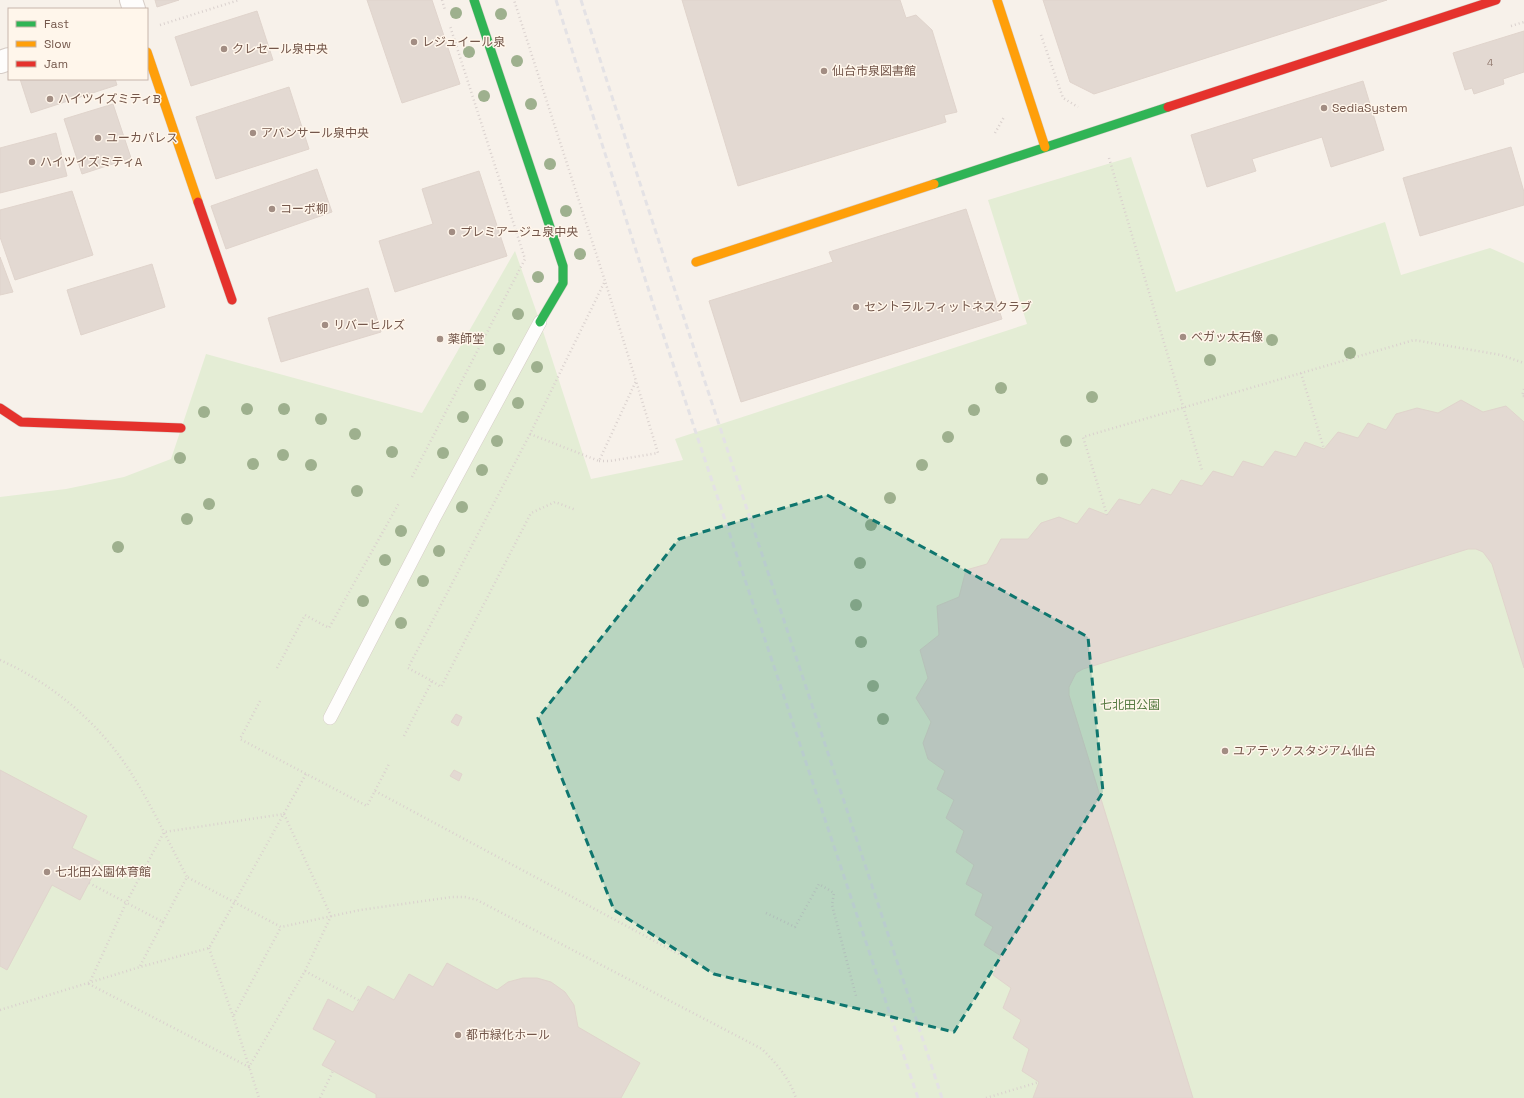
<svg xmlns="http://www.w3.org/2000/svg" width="1524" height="1098" viewBox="0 0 1524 1098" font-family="'Space Grotesk','Noto Sans JP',sans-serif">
	<rect width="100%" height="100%" fill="#f7f1ea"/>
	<!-- green -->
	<path fill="#e4edd5" d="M1131,157L1176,292L1385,222L1401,275L1490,248L1524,263V1098H0V497L66,489L124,477L171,459L206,354L422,413L515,251L540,322L591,479L683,460L675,439L1027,324L988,200Z"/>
	<!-- building -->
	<g fill="#e3d9d2" stroke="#e0d4cc">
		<path d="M155,0H179L157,7Z"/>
		<path d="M367,0H432L460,84L402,103Z"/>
		<path d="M682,0H900L906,18L916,15L932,30L957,112L944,115L946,122L738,186Z"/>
		<path d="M1043,0H1387L1094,94L1070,82Z"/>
		<path d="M257,11L273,60L191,86L175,37Z"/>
		<path d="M1524,31V72L1503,79L1504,84L1474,94L1472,88L1465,90L1453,53Z"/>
		<path d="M20,79H115L117,85L31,113Z"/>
		<path d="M1363,81L1384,150L1331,167L1322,137L1252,159L1256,171L1207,187L1191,135Z"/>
		<path d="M289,87L309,149L216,179L196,117Z"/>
		<path d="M113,104L131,158L82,174L64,119Z"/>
		<path d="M56,133L67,176L0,193V148Z"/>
		<path d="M1511,147L1524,192V205L1420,236L1403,178Z"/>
		<path d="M317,169L332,212L226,249L211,206Z"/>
		<path d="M479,171L507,256L395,292L379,241L433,224L422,189Z"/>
		<path d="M72,191L93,255L15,280L0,237V210Z"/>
		<path d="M966,209L1002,319L741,402L709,301L833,262L829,252Z"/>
		<path d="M0,257L13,292L0,295Z"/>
		<path d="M152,264L165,307L81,335L67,290Z"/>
		<path d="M368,288L381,332L281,362L268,318Z"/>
		<path d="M1461,400L1483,412L1506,406L1524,422V668L1492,564L1483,552L1476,549H1468L1083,669L1076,673L1069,687V695L1193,1098H1033L1039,1082L1022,1071L1029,1049L1013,1038L1021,1020L1003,1008L1011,988L993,975L1001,956L984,945L993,927L975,915L983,894L966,884L974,865L956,852L964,831L946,818L954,800L937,789L945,771L928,759L923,743L931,722L916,698L928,678L920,650L939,635L937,606L959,597L966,570L987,564L1001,539H1028L1041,523L1059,517L1077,524L1089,508L1107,515L1119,499L1140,505L1152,489L1171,495L1181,480L1202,486L1213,471L1233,477L1243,461L1263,467L1275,451L1296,457L1305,442L1324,449L1338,432L1358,438L1368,423L1386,430L1396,414L1417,408L1438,413Z"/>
		<path d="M456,714L462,717L458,726L451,722Z"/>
		<path d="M0,770L87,816L72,848L100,862L80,900L52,885L7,970L0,966Z"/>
		<path d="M454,770L462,774L459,781L450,776Z"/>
		<path d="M447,963L497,990L508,982L523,978H537L551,982L565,992L574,1005L578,1027L640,1063L621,1098H376V1094L322,1065L336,1041L313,1029L328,999L353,1012L368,986L394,1000L409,974L433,987Z"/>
	</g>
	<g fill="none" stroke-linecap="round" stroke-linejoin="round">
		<defs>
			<path id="lane" d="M330,718L434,518L540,322"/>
			<g id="street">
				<path d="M131,0L134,9"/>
				<path d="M0,62L9,59"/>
			</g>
			<g id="fast">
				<path d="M474,0L563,266V283L540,322"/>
				<path d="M934,184L1168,107"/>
			</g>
			<g id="slow">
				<path d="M997,0L1045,147"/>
				<path d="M147,52L198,202"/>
				<path d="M696,262L934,184"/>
			</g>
			<g id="jam">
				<path d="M1168,107L1496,0"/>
				<path d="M198,202L232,300"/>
				<path d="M0,408L21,422L181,428"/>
			</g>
		</defs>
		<!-- lane casing -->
		<use href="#lane" stroke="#d6cdc7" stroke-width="14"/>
		<!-- street casing -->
		<use href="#street" stroke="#d6cdc7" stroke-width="24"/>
		<!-- fast casing -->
		<use href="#fast" stroke="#d6cdc6" stroke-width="10"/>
		<!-- slow casing -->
		<use href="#slow" stroke="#d6cdc6" stroke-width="10"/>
		<!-- jam casing -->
		<use href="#jam" stroke="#d6cdc6" stroke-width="10"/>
		<!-- path -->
		<g stroke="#dad1ce" stroke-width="2.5" stroke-dasharray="1 3" stroke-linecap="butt">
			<path d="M442,0L445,10"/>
			<path d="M160,25L239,0"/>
			<path d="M1511,26L1524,22"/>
			<path d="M1041,35L1063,98L1078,107"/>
			<path d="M995,133L1004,117"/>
			<path d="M1109,158L1202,470"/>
			<path d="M1301,373L1324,449"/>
			<path d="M1524,389L1522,396H1524"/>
			<path d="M530,434L599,461L636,381L605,281"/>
			<path d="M599,461H610L658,453L636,381"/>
			<path d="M412,477L525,259L450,26"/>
			<path d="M1107,515L1083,437L1414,340L1501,355L1524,363"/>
			<path d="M0,660C56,685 105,728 136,781C155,812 170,845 187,877"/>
			<path d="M277,668L305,615L329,628L399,503"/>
			<path d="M432,681L441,687L531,513L555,502L576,510"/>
			<path d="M260,701L240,739L367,806L389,764"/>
			<path d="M404,736L432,681L408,668L530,434L605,281L514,0"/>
			<path d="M375,791L686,958"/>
			<path d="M284,814L331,916L305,971L249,1067L89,984L126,903L164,832Z"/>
			<path d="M89,883L163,922L140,966"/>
			<path d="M766,913L795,927L819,884L834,893L832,905L856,996"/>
			<path d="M163,922L187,877L281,927L360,910L452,897H465L477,900L762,1049C777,1064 789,1078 796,1098"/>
			<path d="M209,948L233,1016L259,1098"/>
			<path d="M305,971L360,1001"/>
			<path d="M0,1010L140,967L209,948L306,774"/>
			<path d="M234,1015L281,927"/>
			<path d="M320,1098L333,1071"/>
			<path d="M986,1098L1039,1082"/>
		</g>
		<!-- lane -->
		<use href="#lane" stroke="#fefdfc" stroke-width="13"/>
		<!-- street -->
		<use href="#street" stroke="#fefdfc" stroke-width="22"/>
		<!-- fast -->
		<use href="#fast" stroke="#30b455" stroke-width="9"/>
		<!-- slow -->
		<use href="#slow" stroke="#ff9f0a" stroke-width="9"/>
		<!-- jam -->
		<use href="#jam" stroke="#e5322d" stroke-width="9"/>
		<!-- rail -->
		<g stroke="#e4e2e5" stroke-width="3" stroke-dasharray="6 4" stroke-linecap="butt">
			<path d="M556,0L656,313L918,1098"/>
			<path d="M581,0C698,367 822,732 942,1098"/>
		</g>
	</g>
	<!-- trees -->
	<g fill="#9eb08e">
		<circle cx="456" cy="13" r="6"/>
		<circle cx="501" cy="14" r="6"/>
		<circle cx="469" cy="52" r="6"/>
		<circle cx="517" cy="61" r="6"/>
		<circle cx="484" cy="96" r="6"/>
		<circle cx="531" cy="104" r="6"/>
		<circle cx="550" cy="164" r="6"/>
		<circle cx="566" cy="211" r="6"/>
		<circle cx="580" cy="254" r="6"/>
		<circle cx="538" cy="277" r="6"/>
		<circle cx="518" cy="314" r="6"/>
		<circle cx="1272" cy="340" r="6"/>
		<circle cx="499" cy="349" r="6"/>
		<circle cx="1350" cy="353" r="6"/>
		<circle cx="1210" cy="360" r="6"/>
		<circle cx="537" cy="367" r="6"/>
		<circle cx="480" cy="385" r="6"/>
		<circle cx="1001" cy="388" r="6"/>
		<circle cx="1092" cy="397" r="6"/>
		<circle cx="518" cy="403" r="6"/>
		<circle cx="247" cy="409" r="6"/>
		<circle cx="284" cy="409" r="6"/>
		<circle cx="974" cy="410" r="6"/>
		<circle cx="204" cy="412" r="6"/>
		<circle cx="463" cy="417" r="6"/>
		<circle cx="321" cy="419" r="6"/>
		<circle cx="355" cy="434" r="6"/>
		<circle cx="948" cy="437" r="6"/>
		<circle cx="497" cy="441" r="6"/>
		<circle cx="1066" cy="441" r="6"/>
		<circle cx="392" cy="452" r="6"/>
		<circle cx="443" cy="453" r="6"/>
		<circle cx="283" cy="455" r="6"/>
		<circle cx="180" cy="458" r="6"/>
		<circle cx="253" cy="464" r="6"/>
		<circle cx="311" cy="465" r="6"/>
		<circle cx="922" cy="465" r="6"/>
		<circle cx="482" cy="470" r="6"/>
		<circle cx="1042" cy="479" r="6"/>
		<circle cx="357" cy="491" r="6"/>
		<circle cx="890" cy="498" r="6"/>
		<circle cx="209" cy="504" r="6"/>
		<circle cx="462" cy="507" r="6"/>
		<circle cx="187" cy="519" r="6"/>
		<circle cx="871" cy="525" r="6"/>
		<circle cx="401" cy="531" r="6"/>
		<circle cx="118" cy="547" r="6"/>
		<circle cx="439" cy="551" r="6"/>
		<circle cx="385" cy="560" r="6"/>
		<circle cx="860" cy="563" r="6"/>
		<circle cx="423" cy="581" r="6"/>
		<circle cx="363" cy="601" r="6"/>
		<circle cx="856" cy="605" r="6"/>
		<circle cx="401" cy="623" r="6"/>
		<circle cx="861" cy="642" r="6"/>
		<circle cx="873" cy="686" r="6"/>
		<circle cx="883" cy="719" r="6"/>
	</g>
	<!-- marked area -->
	<path fill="#0f766e" fill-opacity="0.2" stroke="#0f766e" stroke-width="3" stroke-dasharray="8 5" stroke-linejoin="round" d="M827,495L1088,637L1103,792L954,1032L714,974L614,910L538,718L679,539Z"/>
	<!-- markers -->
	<g fill="#a28d83" stroke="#fff6eb" stroke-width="1.5">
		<circle cx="414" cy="42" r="4"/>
		<circle cx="224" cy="49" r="4"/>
		<circle cx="824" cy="71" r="4"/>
		<circle cx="50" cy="99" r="4"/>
		<circle cx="1324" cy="108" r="4"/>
		<circle cx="253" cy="133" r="4"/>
		<circle cx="98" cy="138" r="4"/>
		<circle cx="32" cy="162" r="4"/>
		<circle cx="272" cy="209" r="4"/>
		<circle cx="452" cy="232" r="4"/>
		<circle cx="856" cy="307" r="4"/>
		<circle cx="325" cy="325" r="4"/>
		<circle cx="1183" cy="337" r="4"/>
		<circle cx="440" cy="339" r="4"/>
		<circle cx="1225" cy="751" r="4"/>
		<circle cx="47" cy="872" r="4"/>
		<circle cx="458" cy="1035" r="4"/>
	</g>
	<g text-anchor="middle" stroke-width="3" stroke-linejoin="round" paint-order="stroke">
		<!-- number labels -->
		<g font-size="10" fill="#927a6f">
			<text x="1490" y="66">4</text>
		</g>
		<!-- poi labels -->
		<g font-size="12" fill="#74574b" stroke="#fff6eb" text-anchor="start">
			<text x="422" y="46">レジュイール泉</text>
			<text x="232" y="53">クレセール泉中央</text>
			<text x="832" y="75">仙台市泉図書館</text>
			<text x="58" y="103">ハイツイズミティB</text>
			<text x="1332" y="112">SediaSystem</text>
			<text x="261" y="137">アバンサール泉中央</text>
			<text x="106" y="142">ユーカパレス</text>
			<text x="40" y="166">ハイツイズミティA</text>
			<text x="280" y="213">コーポ柳</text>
			<text x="460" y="236">プレミアージュ泉中央</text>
			<text x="864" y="311">セントラルフィットネスクラブ</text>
			<text x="333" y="329">リバーヒルズ</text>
			<text x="1191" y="341">ベガッ太石像</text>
			<text x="448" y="343">薬師堂</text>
			<text x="1233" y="755">ユアテックスタジアム仙台</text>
			<text x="55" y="876">七北田公園体育館</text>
			<text x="466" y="1039">都市緑化ホール</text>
		</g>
		<!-- park labels -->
		<g font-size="12" fill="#567a42" stroke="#fff6eb">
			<text x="1130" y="709">七北田公園</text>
		</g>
	</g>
	<!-- legend -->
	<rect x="8" y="8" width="140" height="72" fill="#fff6eb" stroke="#c7b6ab"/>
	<rect x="16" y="21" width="20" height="6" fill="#30b455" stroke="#c7b6ab"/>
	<text x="44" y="28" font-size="12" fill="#74574b">Fast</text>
	<rect x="16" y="41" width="20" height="6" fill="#ff9f0a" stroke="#c7b6ab"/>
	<text x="44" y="48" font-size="12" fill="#74574b">Slow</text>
	<rect x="16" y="61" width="20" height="6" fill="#e5322d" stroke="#c7b6ab"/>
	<text x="44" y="68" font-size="12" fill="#74574b">Jam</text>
</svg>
